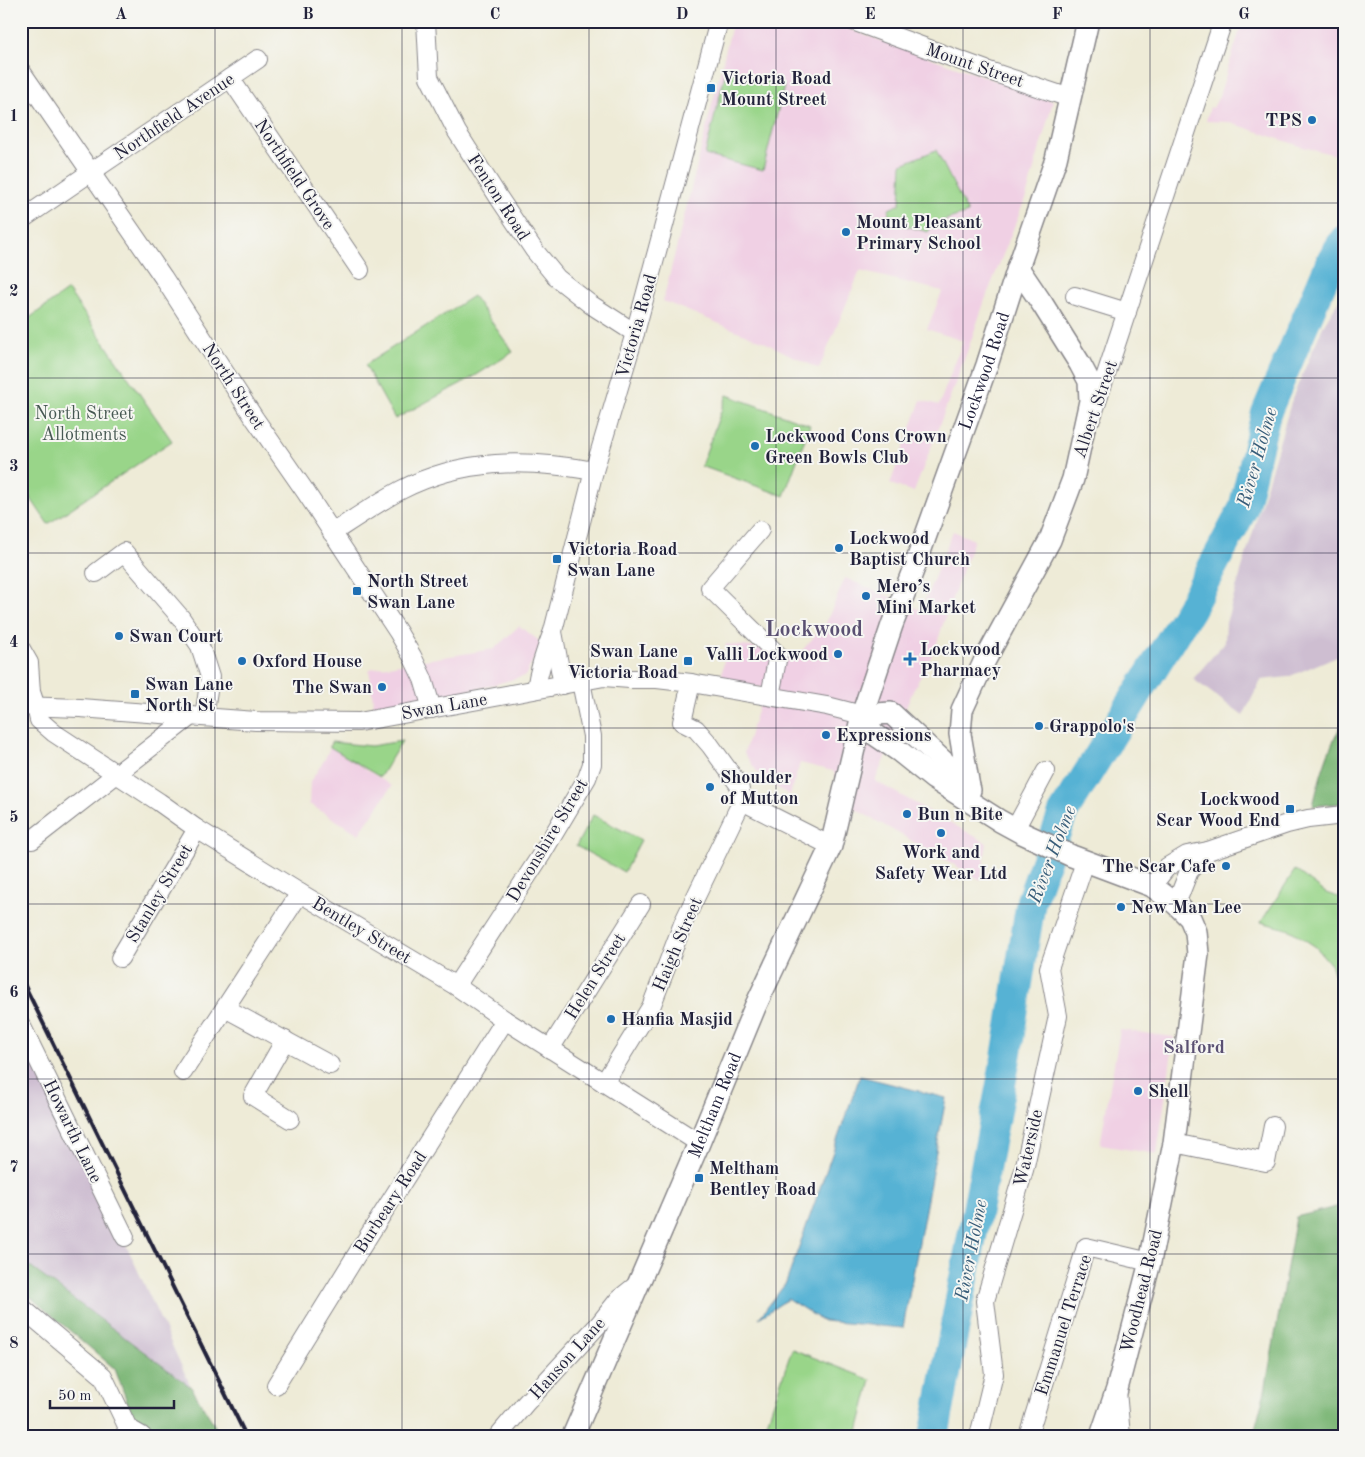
<svg xmlns="http://www.w3.org/2000/svg" width="1365" height="1457" viewBox="0 0 1365 1457" font-family="'Old Standard TT',serif">
	<rect width="100%" height="100%" fill="#f6f6f2"/>
	<filter id="ink" filterUnits="userSpaceOnUse"><feTurbulence type="fractalNoise" baseFrequency=".02" numOctaves="2"/><feDisplacementMap in="SourceGraphic" scale="10" xChannelSelector="R" yChannelSelector="G"/><feConvolveMatrix kernelMatrix="1 2 1 2 8 2 1 2 1" color-interpolation-filters="sRGB"/></filter>
	<filter id="wash" filterUnits="userSpaceOnUse"><feTurbulence type="fractalNoise" baseFrequency=".0096" numOctaves="4" result="noise"/><feDisplacementMap in="SourceGraphic" scale="20" xChannelSelector="R" yChannelSelector="G"/><feGaussianBlur stdDeviation="1.12" result="paint"/><feColorMatrix in="noise" values="0 0 0 0 0 0 0 0 0 0 0 0 0 0 0 0 0 1.4 0 .05"/><feComposite in="paint" operator="in"/></filter>
	<g filter="url(#wash)">
		<rect width="100%" height="100%" fill="#eeebd7"/>
		<!-- built -->
		<g fill="#f0d0e4">
			<path d="M733,21H826L1053,101L1027,194L985,300L967,352L914,492L890,484L921,400L939,405L963,341L927,329L944,287L942,291L860,271L819,369L762,341L663,301Z"/>
			<path d="M1243,21H1344V157L1303,147L1229,122L1206,121L1210,107L1213,108L1219,96Z"/>
			<path d="M953,531L974,540L946,615L935,649L913,691L875,781L987,843L981,880L852,807L833,771L800,763L790,795L763,780L744,753L764,688L721,682L726,644L800,653L826,623L845,578L921,610Z"/>
			<path d="M519,626L542,643L525,676L485,687L411,703L374,708L369,669L494,649Z"/>
			<path d="M330,747L392,786L359,834L309,804L310,782L325,759Z"/>
			<path d="M1120,1030L1174,1037L1157,1154L1100,1145Z"/>
		</g>
		<!-- industrial -->
		<g fill="#cebed1">
			<path d="M1344,292V653L1288,677L1261,680L1243,716L1193,679L1225,642L1226,623L1293,396L1324,324Z"/>
			<path d="M21,1032L129,1251L191,1387L21,1260Z"/>
		</g>
		<!-- green -->
		<g fill="#99d589" stroke="#5e7c62">
			<path d="M726,71L784,86L763,170L705,155Z"/>
			<path d="M936,150L968,213L935,223L928,232L888,221L889,209L900,204L902,164Z"/>
			<path d="M68,290L172,441L48,524L21,484V324Z"/>
			<path d="M473,296L513,352L475,376L395,419L365,365Z"/>
			<path d="M727,395L810,425L784,496L701,466Z"/>
			<path d="M402,741L380,777L330,747L331,742L371,746Z"/>
			<path d="M593,815L641,840L624,872L576,846Z"/>
			<path d="M1295,870L1326,893L1344,899V1018L1340,1013V993L1332,966L1316,947L1290,930L1261,922Z"/>
			<path d="M792,1349L871,1380L857,1436H768L763,1434Z"/>
		</g>
		<!-- forest -->
		<g fill="#7ab675" stroke="#4e6c58">
			<path d="M1344,720V803L1313,806C1320,776 1328,748 1344,720Z"/>
			<path d="M1344,1205V1436H1253L1265,1391L1296,1217Z"/>
			<path d="M21,1260L191,1387L214,1424L219,1436H169L135,1423L115,1369L21,1289Z"/>
		</g>
		<!-- water -->
		<path fill="#56b2d4" stroke="#3c6a88" d="M860,1076L946,1098L903,1328L823,1321L788,1299L759,1318L786,1283Z"/>
		<g fill="none" stroke-linecap="round" stroke-linejoin="round">
			<!-- river -->
			<path stroke="#56b2d4" stroke-width="30" d="M934,1436L1006,1058L1031,901L1063,813L1190,609L1243,509L1266,413L1332,259L1344,240"/>
		</g>
	</g>
	<g filter="url(#ink)">
		<g fill="none" stroke-linecap="round" stroke-linejoin="round">
			<defs>
				<g id="minor">
					<path d="M426,21L429,77L457,132L499,198L534,250L557,278L590,304L635,333"/>
					<path d="M853,21L986,70L1070,98"/>
					<path d="M21,71L163,277L255,419L305,491L398,632L412,656L423,679L432,709"/>
					<path d="M230,78L360,270"/>
					<path d="M21,220L91,172L258,59"/>
					<path d="M1075,296L1127,312"/>
					<path d="M1092,417L1223,21"/>
					<path d="M760,530L710,588L778,655L770,696"/>
					<path d="M332,533C355,518 377,503 401,490C463,458 527,459 594,471"/>
					<path d="M96,573L124,552L181,618L200,646L210,677L204,717"/>
					<path d="M553,632L563,685"/>
					<path d="M21,649L29,663L31,692L36,707L39,720L54,733L159,802L197,829L300,893L456,986L505,1020L699,1143"/>
					<path d="M691,683L682,722L696,729L710,745L739,785L742,801"/>
					<path d="M536,689C539,668 545,651 553,631L594,471L635,333L719,21"/>
					<path d="M21,706L80,708L256,721L359,722L604,677L630,679H657L691,683L827,706L862,715"/>
					<path d="M742,801L831,846"/>
					<path d="M1015,829L1046,771"/>
					<path d="M32,840L191,716"/>
					<path d="M1152,886L1167,867L1187,855L1208,851"/>
					<path d="M1176,904L1189,871L1208,851L1287,824L1308,819L1344,815"/>
					<path d="M120,958L197,829"/>
					<path d="M456,986L543,852L587,778L592,764V736L581,682"/>
					<path d="M225,1008L330,1065"/>
					<path d="M21,1025L125,1237"/>
					<path d="M285,1040L253,1096L290,1119"/>
					<path d="M550,1049L641,904"/>
					<path d="M183,1072L300,893"/>
					<path d="M604,1083L651,1007L684,921L742,801"/>
					<path d="M1174,1143L1266,1162L1273,1126"/>
					<path d="M21,1307L103,1376L128,1428L124,1436"/>
					<path d="M276,1385L352,1262L505,1020"/>
					<path d="M1117,1391L1121,1436"/>
					<path d="M128,1428L142,1436"/>
					<path d="M498,1436L525,1404L600,1323L619,1299L639,1283"/>
					<path d="M979,1436L994,1374L985,1301L1024,1170L1058,1016L1049,968L1085,862"/>
					<path d="M1028,1436L1086,1247L1150,1262"/>
				</g>
				<g id="major">
					<path d="M862,715L874,734L899,751L934,779L1000,821L1022,833L1072,856L1152,886L1176,904L1190,918L1196,932L1198,954L1174,1143L1150,1262L1117,1389L1101,1436"/>
					<path d="M862,715L891,713L955,772L969,787L970,790"/>
					<path d="M969,787L960,734L962,710L985,660L1050,540L1073,479L1090,401L1089,381L1080,364L1043,305L1018,268"/>
					<path id="s1" d="M573,1436L699,1143L755,1007L831,846L862,715L892,625L917,560L987,365L1018,268L1056,159L1088,21"/>
				</g>
			</defs>
			<!-- minor casing -->
			<use href="#minor" stroke="#888689" stroke-width="20"/>
			<!-- major casing -->
			<use href="#major" stroke="#888689" stroke-width="24"/>
			<!-- minor -->
			<use href="#minor" stroke="#fff" stroke-width="18"/>
			<!-- major -->
			<use href="#major" stroke="#fff" stroke-width="21"/>
			<!-- rail -->
			<path stroke="#22223b" stroke-width="4" d="M21,978L246,1436"/>
		</g>
	</g>
	<!-- grid -->
	<path fill="none" stroke="#22223b" stroke-width="1" stroke-opacity="0.55" d="M215,21V1436M402,21V1436M589,21V1436M776,21V1436M963,21V1436M1150,21V1436M21,203H1344M21,378H1344M21,553H1344M21,728H1344M21,904H1344M21,1079H1344M21,1254H1344"/>
	<!-- markers -->
	<g fill="#1f6fb2" stroke="#f6f6f2" stroke-width="2">
		<rect x="706" y="83" width="10" height="10" rx="2.5"/>
		<circle cx="1312" cy="120" r="5"/>
		<circle cx="846" cy="232" r="5"/>
		<circle cx="755" cy="446" r="5"/>
		<circle cx="839" cy="548" r="5"/>
		<rect x="552" y="554" width="10" height="10" rx="2.5"/>
		<rect x="352" y="586" width="10" height="10" rx="2.5"/>
		<circle cx="866" cy="596" r="5"/>
		<circle cx="119" cy="636" r="5"/>
		<circle cx="838" cy="654" r="5"/>
		<path d="M907.5 651.5h5v5h5v5h-5v5h-5v-5h-5v-5h5z"/>
		<circle cx="242" cy="661" r="5"/>
		<rect x="683" y="656" width="10" height="10" rx="2.5"/>
		<circle cx="382" cy="687" r="5"/>
		<rect x="130" y="689" width="10" height="10" rx="2.5"/>
		<circle cx="1039" cy="726" r="5"/>
		<circle cx="826" cy="735" r="5"/>
		<circle cx="710" cy="787" r="5"/>
		<rect x="1285" y="804" width="10" height="10" rx="2.5"/>
		<circle cx="907" cy="814" r="5"/>
		<circle cx="941" cy="833" r="5"/>
		<circle cx="1226" cy="866" r="5"/>
		<circle cx="1121" cy="907" r="5"/>
		<circle cx="611" cy="1019" r="5"/>
		<circle cx="1138" cy="1091" r="5"/>
		<rect x="694" y="1173" width="10" height="10" rx="2.5"/>
	</g>
	<g text-anchor="middle" stroke-width="4" stroke-linejoin="round" paint-order="stroke">
		<!-- street labels -->
		<g font-size="18" fill="#22223b" stroke="#f6f6f2">
			<text transform="translate(975 65) rotate(19)" y="6">Mount Street</text>
			<text transform="translate(174 116) rotate(-34)" y="6">Northfield Avenue</text>
			<text transform="translate(295 174) rotate(56)" y="6">Northfield Grove</text>
			<text transform="translate(499 197) rotate(57)" y="6">Fenton Road</text>
			<text transform="translate(636 326) rotate(-74)" y="6">Victoria Road</text>
			<text dy="6" stroke="none"><textPath href="#s1" startOffset="1144">Lockwood Road</textPath></text>
			<text transform="translate(234 386) rotate(57)" y="6">North Street</text>
			<text transform="translate(1095 409) rotate(-71)" y="6">Albert Street</text>
			<text transform="translate(444 706) rotate(-10)" y="6">Swan Lane</text>
			<text transform="translate(547 840) rotate(-59)" y="6">Devonshire Street</text>
			<text transform="translate(159 893) rotate(-59)" y="6">Stanley Street</text>
			<text transform="translate(362 930) rotate(31)" y="6">Bentley Street</text>
			<text transform="translate(677 944) rotate(-67)" y="6">Haigh Street</text>
			<text transform="translate(595 976) rotate(-58)" y="6">Helen Street</text>
			<text dy="6" stroke="none"><textPath href="#s1" startOffset="360">Meltham Road</textPath></text>
			<text transform="translate(73 1131) rotate(64)" y="6">Howarth Lane</text>
			<text transform="translate(1028 1148) rotate(-77)" y="6">Waterside</text>
			<text transform="translate(390 1202) rotate(-57)" y="6">Burbeary Road</text>
			<text transform="translate(1141 1291) rotate(-76)" y="6">Woodhead Road</text>
			<text transform="translate(1063 1325) rotate(-72)" y="6">Emmanuel Terrace</text>
			<text transform="translate(567 1358) rotate(-48)" y="6">Hanson Lane</text>
		</g>
		<!-- poi labels -->
		<g font-size="18" font-weight="bold" fill="#22223b" stroke="#f6f6f2" text-anchor="start">
			<text x="721" y="84">Victoria Road<tspan x="721" dy="21">Mount Street</tspan></text>
			<text x="1302" y="126" text-anchor="end">TPS</text>
			<text x="856" y="228">Mount Pleasant<tspan x="856" dy="21">Primary School</tspan></text>
			<text x="765" y="442">Lockwood Cons Crown<tspan x="765" dy="21">Green Bowls Club</tspan></text>
			<text x="849" y="544">Lockwood<tspan x="849" dy="21">Baptist Church</tspan></text>
			<text x="567" y="555">Victoria Road<tspan x="567" dy="21">Swan Lane</tspan></text>
			<text x="367" y="587">North Street<tspan x="367" dy="21">Swan Lane</tspan></text>
			<text x="876" y="592">Mero’s<tspan x="876" dy="21">Mini Market</tspan></text>
			<text x="129" y="642">Swan Court</text>
			<text x="920" y="655">Lockwood<tspan x="920" dy="21">Pharmacy</tspan></text>
			<text x="678" y="657" text-anchor="end">Swan Lane<tspan x="678" dy="21">Victoria Road</tspan></text>
			<text x="828" y="660" text-anchor="end">Valli Lockwood</text>
			<text x="252" y="667">Oxford House</text>
			<text x="145" y="690">Swan Lane<tspan x="145" dy="21">North St</tspan></text>
			<text x="372" y="693" text-anchor="end">The Swan</text>
			<text x="1049" y="732">Grappolo's</text>
			<text x="836" y="741">Expressions</text>
			<text x="720" y="783">Shoulder<tspan x="720" dy="21">of Mutton</tspan></text>
			<text x="1280" y="805" text-anchor="end">Lockwood<tspan x="1280" dy="21">Scar Wood End</tspan></text>
			<text x="917" y="820">Bun n Bite</text>
			<text x="941" y="858" text-anchor="middle">Work and<tspan x="941" dy="21">Safety Wear Ltd</tspan></text>
			<text x="1216" y="872" text-anchor="end">The Scar Cafe</text>
			<text x="1131" y="913">New Man Lee</text>
			<text x="621" y="1025">Hanfia Masjid</text>
			<text x="1148" y="1097">Shell</text>
			<text x="709" y="1174">Meltham<tspan x="709" dy="21">Bentley Road</tspan></text>
		</g>
		<!-- park labels -->
		<g font-size="18" fill="#465852" stroke="#f6f6f2">
			<text x="84" y="419">North Street<tspan x="84" dy="21">Allotments</tspan></text>
		</g>
		<!-- water labels -->
		<g font-size="19" font-style="italic" fill="#375c78" stroke="#f6f6f2">
			<text transform="translate(1256 457) rotate(-74)" y="7">River Holme</text>
			<text transform="translate(1051 854) rotate(-69)" y="7">River Holme</text>
			<text transform="translate(970 1250) rotate(-79)" y="7">River Holme</text>
		</g>
		<!-- neighbourhood labels -->
		<g font-size="19" font-weight="bold" fill="#5a5072" stroke="#f6f6f2">
			<text x="1194" y="1053">Salford</text>
		</g>
		<!-- district labels -->
		<g font-size="22" font-weight="bold" fill="#5a5072" stroke="#f6f6f2">
			<text x="814" y="636">Lockwood</text>
		</g>
	</g>
	<!-- margin -->
	<rect width="1365" height="1457" fill="none" stroke="#f6f6f2" stroke-width="55"/>
	<!-- scale -->
	<path d="M50 1400v8h124v-8" fill="none" stroke="#22223b" stroke-width="2.5"/>
	<text x="58" y="1400" font-size="15" fill="#22223b" stroke="#f6f6f2" stroke-width="4" paint-order="stroke">50 m</text>
	<rect x="28" y="28" width="1310" height="1402" fill="none" stroke="#22223b" stroke-width="2"/>
	<g font-size="16" text-anchor="middle" font-weight="bold" fill="#22223b">
		<text x="121" y="19">A</text>
		<text x="308" y="19">B</text>
		<text x="495" y="19">C</text>
		<text x="682" y="19">D</text>
		<text x="870" y="19">E</text>
		<text x="1057" y="19">F</text>
		<text x="1244" y="19">G</text>
		<text x="14" y="121">1</text>
		<text x="14" y="296">2</text>
		<text x="14" y="471">3</text>
		<text x="14" y="647">4</text>
		<text x="14" y="822">5</text>
		<text x="14" y="997">6</text>
		<text x="14" y="1172">7</text>
		<text x="14" y="1348">8</text>
	</g>
</svg>
